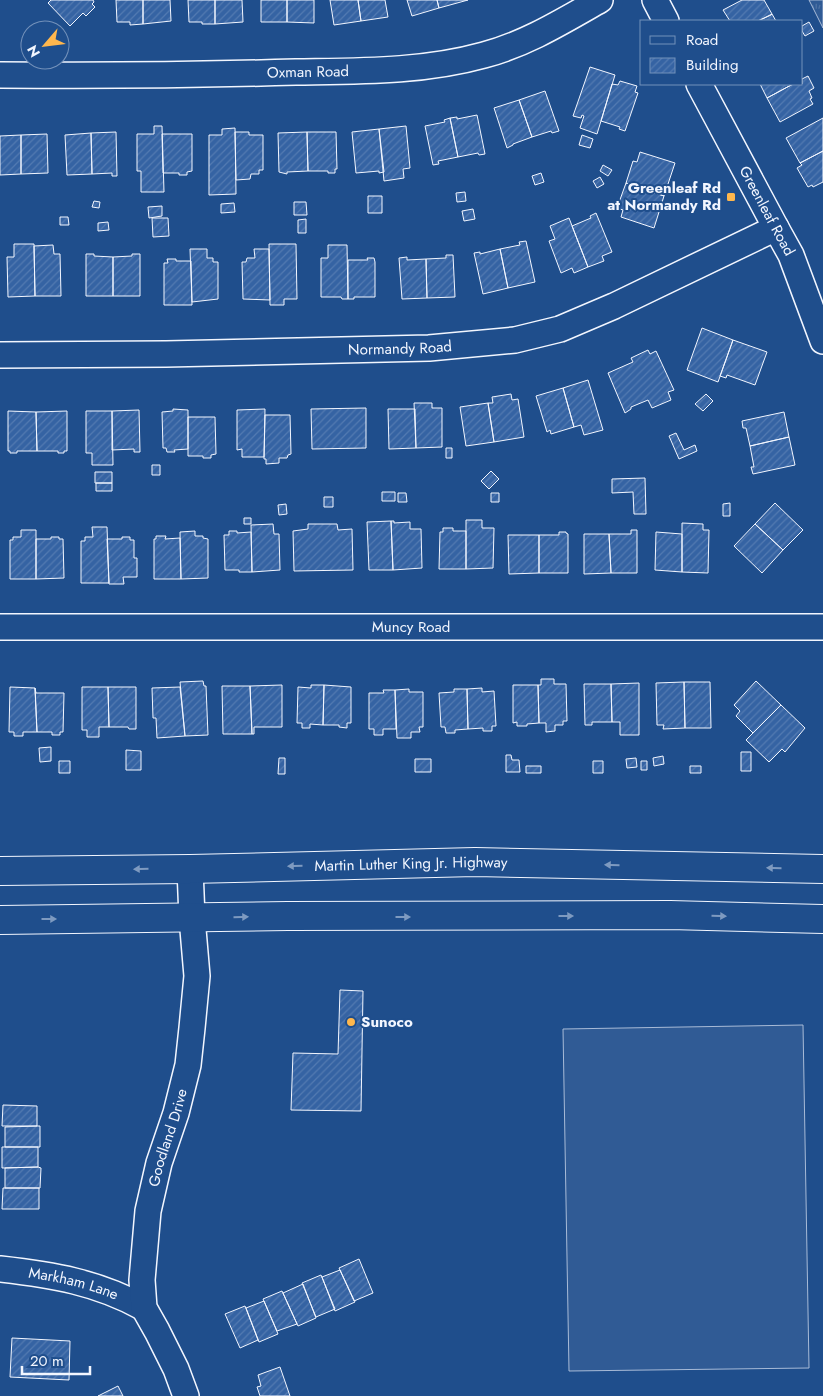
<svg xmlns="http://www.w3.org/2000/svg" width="823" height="1396" viewBox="0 0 823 1396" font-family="Jost,sans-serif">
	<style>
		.grass { fill: url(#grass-tufts); stroke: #a8bbd7 }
		.built { fill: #305b95; stroke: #a8bbd7 }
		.building { fill: url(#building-hatch); stroke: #f2f6ff }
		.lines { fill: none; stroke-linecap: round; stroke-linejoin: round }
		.minor-casing { stroke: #f2f6ff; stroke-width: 28 }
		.major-casing { stroke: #f2f6ff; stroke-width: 30 }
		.minor { stroke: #1f4e8c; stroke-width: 25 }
		.major { stroke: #1f4e8c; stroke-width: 28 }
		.oneway { fill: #7e9ac0 }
		.poi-dot { fill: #ffb74d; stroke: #1f4e8c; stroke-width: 2 }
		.labels { text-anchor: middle; stroke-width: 4; stroke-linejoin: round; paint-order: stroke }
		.street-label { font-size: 15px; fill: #f2f6ff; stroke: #1f4e8c }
		.poi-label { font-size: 15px; font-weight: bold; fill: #f2f6ff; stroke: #1f4e8c; text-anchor: end }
	</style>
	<defs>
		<pattern id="grass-tufts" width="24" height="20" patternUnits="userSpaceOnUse" patternTransform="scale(1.25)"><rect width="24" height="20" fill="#305b95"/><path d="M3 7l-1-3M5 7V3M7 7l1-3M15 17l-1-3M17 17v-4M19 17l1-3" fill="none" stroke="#4e73a5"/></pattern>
		<pattern id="building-hatch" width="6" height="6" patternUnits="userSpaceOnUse" patternTransform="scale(1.25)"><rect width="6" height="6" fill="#3563a3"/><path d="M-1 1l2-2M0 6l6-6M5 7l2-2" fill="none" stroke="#537ab1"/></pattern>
	</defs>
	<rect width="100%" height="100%" fill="#1f4e8c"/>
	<path class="grass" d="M809,0H823V28Z"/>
	<path class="built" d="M803,1025L809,1368L569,1371L563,1029Z"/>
	<path class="building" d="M51,0H93L94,2L92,4L95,7L86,16L83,13L70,26L48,3Z
		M116,0H143V24L130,25V22H117Z
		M143,0H170L171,21L143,24Z
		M188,0H215V24H202V22H189Z
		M215,0H242L243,22L215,24Z
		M261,0H287V22H261Z
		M287,0H314V23L287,22Z
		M330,0H358L361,21L334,25Z
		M358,0H385L388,17L361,21Z
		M407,0H437L439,8L412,16Z
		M437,0H468L439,8Z
		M742,0H764L772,14L758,21H730L723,10Z
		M772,14L776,21H758L771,15Z
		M809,22L814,31L805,36L802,31V26Z
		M590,67L615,75L597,134L580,128L584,116L582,115L581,118L573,116Z
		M808,76L814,88L809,91L812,98L810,99L813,104L780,122L767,98L793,84H802V79Z
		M620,81L637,86L635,92L638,93L625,131L619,129L620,127L601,121L612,84L618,85Z
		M760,84H793L767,98Z
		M545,91L559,131L552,133L551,131L532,137L519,100Z
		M519,100L532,137L513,144V145L507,148L494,108Z
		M477,115L485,154L479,155L478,153L458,157L450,118L457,117V119Z
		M450,118L458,157L438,161L439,164L433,165L425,126L445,122L444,120Z
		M823,118V151L800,163L786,138Z
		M154,126H162L164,192H141V171H137V134H154Z
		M406,126L410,168L403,169L404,178L384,181L379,129Z
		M235,128L236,194L209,195V135H222V129Z
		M379,129L384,172L379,173V171L356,173L352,132Z
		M116,132L117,176H112V173L92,174L91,133Z
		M235,132H249V135H263V170H259V174H251L250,179L236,180Z
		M307,132H336L337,169H335V173H328V171H308Z
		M307,132L308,171L287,172V174L279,172L278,133Z
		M91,133L92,174L67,175L65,135Z
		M47,134L48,173L21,174V135Z
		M162,134H192V171L187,172V175H179V173H163Z
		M21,135V174L0,175V136Z
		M582,135L593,139L590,148L579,145Z
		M823,151V182L813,187L812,185L808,187L797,168L802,165L800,163Z
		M640,152L675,163L664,196L626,183L633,161L637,162Z
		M603,165L612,170L608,176L600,171Z
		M541,173L544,182L535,185L532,176Z
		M600,177L604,184L597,188L593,181Z
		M626,183L664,196L654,228L621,217L623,210L617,208Z
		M465,192L466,201L457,202L456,193Z
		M368,196H382V213H368Z
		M94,201L100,202L99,208L92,207Z
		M294,202H306L307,215H294Z
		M234,203L235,212L221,213V204Z
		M162,206V216L149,218L148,207Z
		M473,209L475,219L464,221L462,211Z
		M596,213L612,252L602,256L604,261L588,267L572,226L591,218L590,216Z
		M60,217H68L69,225H60Z
		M152,218H168L169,236L153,237Z
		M569,218L588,267L574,273L572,268L561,273L549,241L555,239L550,226Z
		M306,219V233H298V220Z
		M108,222L109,230L98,231V223Z
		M526,241L535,282L508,288L500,249L520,245L519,242Z
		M14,244H34L35,296L8,297L7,257H14Z
		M269,244H296L297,299H284V305H270Z
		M53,245L54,254H60L61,296H35L34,246Z
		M328,245H347L348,299H342L341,297H321V258H328Z
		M190,249H207V258H213V262H218V299L192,302Z
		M254,249H269L270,300L243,299L242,262H246L247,258H255Z
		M500,249L508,288L483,294L474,253L480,252V254Z
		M86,254H94V256L113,257V296H86Z
		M132,254H140V296H113V257L132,256Z
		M446,255H453L455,297L427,298L426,259L446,258Z
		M407,257V260L426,259L427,298L402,299L399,258Z
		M367,258H374L375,262V297H354V299H348V260H368Z
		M167,259H176V261H191L192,305H164V263H168Z
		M702,328L733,340L718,382L687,370Z
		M733,340L767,352L755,385L727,375L726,378L720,376Z
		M648,350L650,354L656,351L674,390L668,392L671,400L652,408L648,400L631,407V409L625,413L608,373L633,362L631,358Z
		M588,380L603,430L584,435L581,425L574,427L563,388Z
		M563,388L574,427L551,434L550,430L547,432L536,396Z
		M511,394L512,400L518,399L524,437L494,442L488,403H493L492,397Z
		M706,394L713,401L703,411L695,404Z
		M414,403H432V408H442V447L416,448Z
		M488,403L494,442L466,446L460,407Z
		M366,408V448L312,449L311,409Z
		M173,409L188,410V449L174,450L175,452H167L166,448H163L162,412L173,411Z
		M265,409L264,457H242V449L237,450V410Z
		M388,409H415L416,448L389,449Z
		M139,410L140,452H134V449L112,450V411Z
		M8,411L36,412L37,451H17V453H10V451H8Z
		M67,411V451H64V453H58V451H37L36,412Z
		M86,411H112L113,465H92V453H86Z
		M784,412L789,437L750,446L746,428H743L742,421Z
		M265,415H290L291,454L288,455L287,458H279V463L266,464V459H264Z
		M188,417H215L216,454L211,455V458H203V456H188Z
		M676,433L684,450L695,445L697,451L679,459L669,436Z
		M789,437L795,465L753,474L751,467H754L750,446Z
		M446,448H452V458H446Z
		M152,465H160V475H152Z
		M491,471L499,479L489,489L481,481Z
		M95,472H112V483H95Z
		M645,478L646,514H634L633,492L612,493V479Z
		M96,483H112V491H96Z
		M382,492H395V501H382Z
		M398,493H406L407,502H398Z
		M491,493H499V502H491Z
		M324,497H333V507H324Z
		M730,503V516H723V504Z
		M775,503L803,530L783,550L755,524Z
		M286,504L287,514L279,515L278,505Z
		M244,518H251V524H244Z
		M466,520H482V528H494L493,568L466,569Z
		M391,521H394V523L410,522V529H421L422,568L393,570Z
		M391,521L393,570H369L367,522Z
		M682,523L703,524V530H709L708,573L682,572Z
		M273,524L274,534H279L280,570L252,572L251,525Z
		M308,524H337L338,530L352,529L353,570L294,571L293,531L308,529Z
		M755,524L783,550L762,573L734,546Z
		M92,527H107L109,583H81V541H85V537H93Z
		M443,528H453V531H466V569H439L440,532H443Z
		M21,530H36V579H10V540H13V537H21Z
		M631,530H637V573H611L609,534H631Z
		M195,531V536H203V538L208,539V578L181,579L180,532Z
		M229,531H237V533L251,532L252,572H239V570H225L224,535H229Z
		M559,532H566V533L568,534V573H539V535H559Z
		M656,532L682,534V572L655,570Z
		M584,534H609L611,573L584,574Z
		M508,535H539V573L509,574Z
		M156,536H166L165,539L180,538L181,579H154V539H156Z
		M51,537H59V539H63L64,578L36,579V539H51Z
		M122,537H130V540H134V558H137V577H123L124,584H109L107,539H122Z
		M541,679H554V684H566L567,721H563V725H555V731L546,732V723H539L538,685H541Z
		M203,681L204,686H206L208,735L185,736L180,682Z
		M756,681L781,705L753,733L736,716L740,711L734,705Z
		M684,682L685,728L663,729L664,725H657L656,683Z
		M684,682H710L711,728H685Z
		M639,683V735H620V722H612L611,684Z
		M584,684H611L612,722H592V725H585Z
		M282,685V727H254V734H252L250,686Z
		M311,685H324L323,725L310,724V728H302V723H297L298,687L311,688Z
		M324,685L351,687V723H347V728L339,727V725H323Z
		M513,685H538L539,723L527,724V726H517V722L513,723Z
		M222,686H250L252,734H223Z
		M10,687L35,688L37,732H23V736H14V732H9Z
		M82,687H108L109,727H99V737H87V730H82Z
		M108,687H136V729H129L128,727H109Z
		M180,687L185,736L157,738L156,718H153L152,688Z
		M35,688L36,693H64L63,732H60V735H52V732H37Z
		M482,688V692L494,691L496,726H492V731H483V728L468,729L467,689Z
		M409,689V692H423V727H419L420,732H411V738H397L395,690Z
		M454,689H467L468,729L455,730V733H446L445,727H441L439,693L454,692Z
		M383,690H395L396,729H383V735H374V729H369V693H384Z
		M781,705L805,728L785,752L782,749L769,762L746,740Z
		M51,747V761L40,762L39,748Z
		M126,750L141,751V770H126Z
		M741,752H751V771H741Z
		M506,755H511L512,760H519L520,772H506Z
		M663,756L664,764L654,766L653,758Z
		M279,758H285V774H278Z
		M636,758L637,767L627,768L626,759Z
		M415,759H431V772H415Z
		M59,761H70V773H59Z
		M593,761H603V773H593Z
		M641,761H647V770H641Z
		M526,766H541V773H526Z
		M690,766H701V773H690Z
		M340,990L363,991L361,1111L291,1110L293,1053L338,1054Z
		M3,1105L37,1106V1126H2Z
		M37,1126H40V1147H5V1127Z
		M2,1147H38V1167L2,1168Z
		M38,1167L41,1168L40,1188H5V1168Z
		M3,1188H39V1209H2Z
		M359,1259L373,1293L354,1301L339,1268Z
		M340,1270L355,1302L335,1311L322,1277Z
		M321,1275L335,1309L316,1317L302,1283Z
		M303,1284L316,1318L298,1326L283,1293Z
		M282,1291L297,1324L277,1331L263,1299Z
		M264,1301L278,1334L259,1342L246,1308Z
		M245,1306L258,1340L240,1348L225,1314Z
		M12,1338L70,1341L69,1380L10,1377Z
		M280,1367L290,1396H260L257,1387L261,1386L258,1375Z
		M118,1386L123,1396H98Z"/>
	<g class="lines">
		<defs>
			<g id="minor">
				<path d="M655,0L666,21"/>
				<path id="s1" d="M0,75C99,76 197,75 296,72C359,71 423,72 484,55C526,44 563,21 600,0"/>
				<path id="s2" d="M699,84L776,228L791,255L823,341"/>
				<path id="s3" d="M0,355L166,354L429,348L515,340L560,329L614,306L776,228"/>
				<path id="s4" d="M0,627H823"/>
				<path id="s5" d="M0,1269C53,1275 97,1282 144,1308"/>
				<path id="s6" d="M186,1396L176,1369L157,1331L144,1308L142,1280L148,1211L159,1163L176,1113L188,1065L192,1028L197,976L192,918L190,869"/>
			</g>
			<g id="major">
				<path id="s7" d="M0,871L190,869L475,862L823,869"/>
				<path d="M0,920L288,916L670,915L823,919"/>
			</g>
		</defs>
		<use href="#minor" class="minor-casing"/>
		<use href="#major" class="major-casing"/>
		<use href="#minor" class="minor"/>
		<use href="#major" class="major"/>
	</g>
	<defs><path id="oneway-solid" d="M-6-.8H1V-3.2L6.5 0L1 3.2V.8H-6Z" transform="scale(1.25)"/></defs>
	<g class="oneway">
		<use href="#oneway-solid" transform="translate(612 865) rotate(-179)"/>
		<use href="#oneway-solid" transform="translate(295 866) rotate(179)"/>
		<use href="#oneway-solid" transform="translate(774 868) rotate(-179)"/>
		<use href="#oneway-solid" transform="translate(141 869) rotate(179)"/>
		<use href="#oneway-solid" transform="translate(566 916)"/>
		<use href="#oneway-solid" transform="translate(719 916) rotate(2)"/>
		<use href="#oneway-solid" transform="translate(241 917) rotate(-1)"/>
		<use href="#oneway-solid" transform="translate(403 917)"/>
		<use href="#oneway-solid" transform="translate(49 919)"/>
	</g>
	<g class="poi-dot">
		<rect x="726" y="192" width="10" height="10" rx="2.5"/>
		<circle cx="351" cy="1022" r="5"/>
	</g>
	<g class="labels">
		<g class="street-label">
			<text dy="5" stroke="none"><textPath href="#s1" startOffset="308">Oxman Road</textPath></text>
			<text dy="5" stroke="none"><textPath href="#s2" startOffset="144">Greenleaf Road</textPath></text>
			<text dy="5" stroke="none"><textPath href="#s3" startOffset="400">Normandy Road</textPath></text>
			<text dy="5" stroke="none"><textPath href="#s4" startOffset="411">Muncy Road</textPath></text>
			<text dy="5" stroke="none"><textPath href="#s7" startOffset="411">Martin Luther King Jr. Highway</textPath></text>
			<text dy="5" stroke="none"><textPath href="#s6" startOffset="271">Goodland Drive</textPath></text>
			<text dy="5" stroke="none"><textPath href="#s5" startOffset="75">Markham Lane</textPath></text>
		</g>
		<g class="poi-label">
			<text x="721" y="193">Greenleaf Rd<tspan x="721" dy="17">at Normandy Rd</tspan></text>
			<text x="361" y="1027" text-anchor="start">Sunoco</text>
		</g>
	</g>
	<rect x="640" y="20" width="162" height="65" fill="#1f4e8c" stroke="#7391ba"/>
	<rect x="650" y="36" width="25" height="8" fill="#1f4e8c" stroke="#7391ba"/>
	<text x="686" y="45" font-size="15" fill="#f2f6ff">Road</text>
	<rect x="650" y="58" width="25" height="15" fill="url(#building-hatch)" stroke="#7391ba"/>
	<text x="686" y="70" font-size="15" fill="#f2f6ff">Building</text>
	<g transform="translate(45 45) rotate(242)"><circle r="24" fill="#1f4e8c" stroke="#7391ba"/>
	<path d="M0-4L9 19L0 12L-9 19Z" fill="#ffb74d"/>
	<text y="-8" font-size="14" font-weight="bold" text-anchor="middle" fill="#f2f6ff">N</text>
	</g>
	<path d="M22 1366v8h68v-8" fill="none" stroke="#f2f6ff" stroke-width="2.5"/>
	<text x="30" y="1366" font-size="15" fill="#f2f6ff" stroke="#1f4e8c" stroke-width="4" paint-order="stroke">20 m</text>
</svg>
